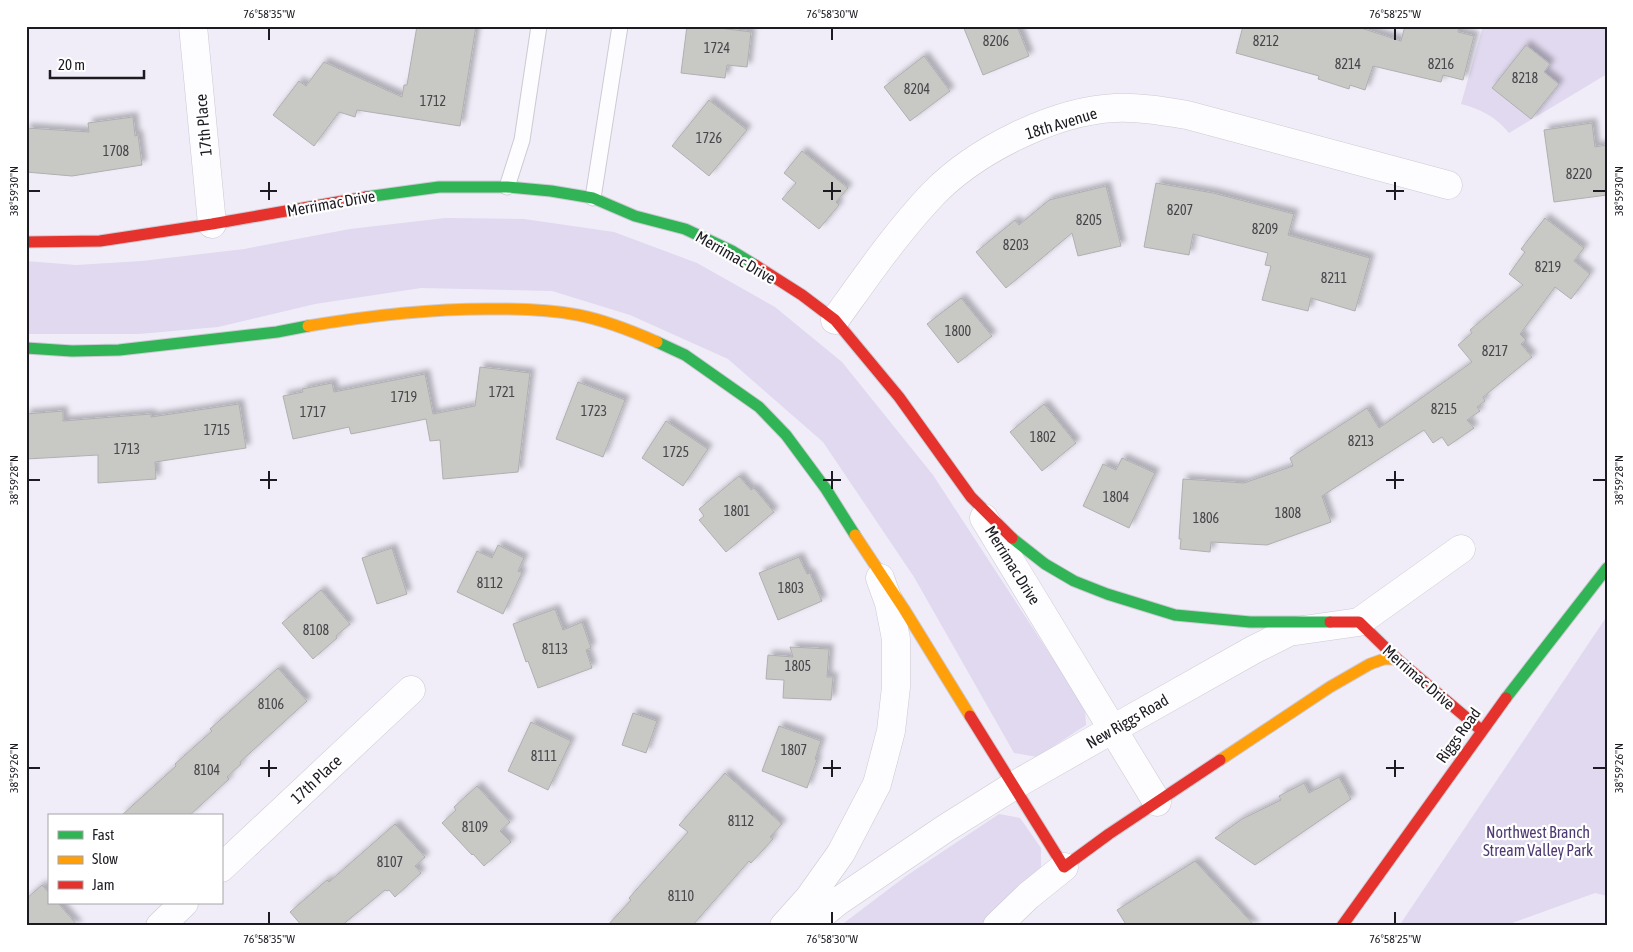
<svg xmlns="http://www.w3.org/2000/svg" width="1633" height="952" viewBox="0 0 1633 952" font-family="'Asap Condensed',sans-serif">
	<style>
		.green { fill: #e0d9ef }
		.building { fill: #c8c9c5; stroke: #b0afb0; filter: url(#shadow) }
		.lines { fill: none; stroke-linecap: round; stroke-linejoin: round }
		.lane-casing { stroke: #cccad2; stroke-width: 17 }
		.street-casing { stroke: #cccad2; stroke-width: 29 }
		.fast-casing { stroke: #cccad2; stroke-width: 13 }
		.slow-casing { stroke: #cccad2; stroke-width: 13 }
		.jam-casing { stroke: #cccad2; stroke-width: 13 }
		.lane { stroke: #fdfcfe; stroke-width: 15 }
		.street { stroke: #fdfcfe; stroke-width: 28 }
		.fast { stroke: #30b455; stroke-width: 11 }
		.slow { stroke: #ff9f0a; stroke-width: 11 }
		.jam { stroke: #e5322d; stroke-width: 11 }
		.ticks { fill: none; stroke: #1d1b22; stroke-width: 2 }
		.labels { text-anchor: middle; stroke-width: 4.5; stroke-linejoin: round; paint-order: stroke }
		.number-label { font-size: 14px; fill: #48464b }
		.street-label { font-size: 16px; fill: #1d1b22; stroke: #fff }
		.park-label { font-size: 16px; fill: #4e3a73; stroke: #fff }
		.neatline { fill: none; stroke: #1d1b22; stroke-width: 2 }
		.ticks-label { font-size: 12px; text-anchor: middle; fill: #1d1b22 }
	</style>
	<defs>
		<filter id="shadow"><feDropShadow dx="4.5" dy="-4.5" stdDeviation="2.5" flood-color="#0004"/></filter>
	</defs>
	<rect width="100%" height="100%" fill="#f0edf8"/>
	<path class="green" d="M1483,26H1607V74L1509,133C1496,117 1481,109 1461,104Z
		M445,218L524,219L614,232L697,263L775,307L842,362L933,475L1085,708L1086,725L1037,757L1014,753L914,577L823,442L728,359L630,315L552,291L421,288L315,304L218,327L139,334H26V261L76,265L142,261L244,249L350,229Z
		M1607,616V896L1595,893L1504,926H1399Z
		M999,814L1020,818L1041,848V871L981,926H840L906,876Z"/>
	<path class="building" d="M417,26H476L460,126L357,110L355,117L339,112L314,146L273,115L299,81L306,86L324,62L402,97L404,85H407Z
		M687,26H703L751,32L747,67L727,65L725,78L681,73Z
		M963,26H1017L1029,56L983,75Z
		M1243,26H1355L1401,41L1405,26H1459L1458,32L1474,36L1463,80L1443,75L1441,82L1373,66L1365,90L1350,85L1349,89L1318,79L1319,76L1236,53Z
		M1526,45L1550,64L1544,72L1559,84L1531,119L1492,88Z
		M924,56L950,91L910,121L884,87Z
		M709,100L747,130L709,176L672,146Z
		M133,117L135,136L138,135L142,165L72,176L26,172V128L89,132L88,123Z
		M1592,123L1595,147L1607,145V195L1554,202L1544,130Z
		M802,151L848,188L836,202L839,205L819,229L782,199L796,183L784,173Z
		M1156,183L1213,193L1294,214L1288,235L1370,258L1355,311L1311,298L1308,311L1262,300L1271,266L1265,265L1268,253L1193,234L1189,255L1144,247Z
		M1106,186L1121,246L1078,256L1072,233L1006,288L976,252L1015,220L1019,225L1049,200Z
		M1545,218L1584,248L1574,261L1590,274L1571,299L1555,287L1520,334L1526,340L1521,344L1532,357L1483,397L1485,401L1477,407L1480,411L1467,420L1474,428L1448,446L1442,437L1433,443L1424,430L1322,496L1331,522L1267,545L1211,542L1210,552L1180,549L1181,539H1179L1183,479L1244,483L1293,466L1290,458L1367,408L1379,428L1472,362L1458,345L1472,333L1470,330L1523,285L1509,274L1525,252L1521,249Z
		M961,298L992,336L958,363L927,324Z
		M480,367L530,373L518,472L443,479L440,440L430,441L426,419L351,434L349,427L293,439L283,396L303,392L302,389L332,383L334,392L425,374L433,414L475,406Z
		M578,382L625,400L603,457L556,439Z
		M239,404L246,448L155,462L156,479L98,483V455L26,459V414L63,411V421L151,414V417Z
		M1044,404L1076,443L1042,471L1010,432Z
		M666,421L708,449L683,486L642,458Z
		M1122,458L1155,473L1129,528L1083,506L1103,464L1116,470Z
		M739,476L751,490L754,488L774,512L726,552L699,520L704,516L699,509Z
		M498,545L524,558L518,571L522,573L503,614L457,592L477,551L492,558Z
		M392,548L407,594L377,604L362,558Z
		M799,557L807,574L810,573L822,601L778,620L759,573Z
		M321,590L350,624L336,636L337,638L313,659L282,623Z
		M555,609L563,630L582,622L591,648L586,650L592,668L538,688L528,661L526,662L513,624Z
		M790,647L829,649L827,677H833L831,700L783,698L784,680L766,679L768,655L793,657Z
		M278,668L307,701L240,762L241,764L227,777L229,779L189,816H121L176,766L175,764L212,731L210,729Z
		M633,713L657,721L646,753L622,745Z
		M531,722L571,741L548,790L508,771Z
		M779,726L821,741L815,759L817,760L807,788L762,771Z
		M725,773L782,824L770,837L773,839L751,863L749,861L692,926H607L631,900L629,898L688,832L679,825Z
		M1339,777L1351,799L1255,865L1215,838L1242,819L1281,800L1279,796L1304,783L1309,793Z
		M477,786L510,822L500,831L511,842L484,866L473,854L472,855L442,823L456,810L454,807Z
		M395,824L425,857L415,866L421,873L395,897L389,890L387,891L385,890L341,926H302L290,912L327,880L329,882Z
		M1195,861L1255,926H1127L1117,910Z
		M42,885L49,893V903H58L78,926H26V899Z"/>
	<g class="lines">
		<defs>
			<path id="lane" d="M507,187L522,140L539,26
				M593,198L620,26"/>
			<path id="street" d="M193,26L212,224
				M835,320C866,277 896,233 933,194C976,150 1054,111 1115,108C1140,107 1163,111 1187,115L1448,185
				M984,518L1157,802
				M221,868L411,690
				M160,926L184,903
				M784,926L809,898L841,853L877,784L891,731L896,687V639L889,603L880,578
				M808,926L837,902L946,828L1013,786L1113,729L1253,650L1289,632L1359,622L1461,549
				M997,926L1028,896L1064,867"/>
			<path id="fast" d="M366,197L439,187H507L551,191L593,198L635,216L685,229L732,251L755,265
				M657,342L685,355L759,407L786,435L826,489L855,535
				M26,348L72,351L119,350L277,332L308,326
				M1012,538L1045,564L1074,581L1107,594L1175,615L1250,622H1330
				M1506,698L1607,568"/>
			<path id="slow" d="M308,326C372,315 432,308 498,309C524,309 551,310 578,315C604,320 632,331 657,342
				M855,535L904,609L970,716
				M1220,760L1330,687L1370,664L1384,659H1397"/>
			<path id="jam" d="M26,242L100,241L212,224L366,197
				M755,265L802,295L835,320L899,397L971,497L1012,538
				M1330,622H1359L1397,659L1481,730
				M970,716L1064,867L1109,834L1220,760
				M1342,926L1506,698"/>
		</defs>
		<use href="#lane" class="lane-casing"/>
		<use href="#street" class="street-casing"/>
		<use href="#fast" class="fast-casing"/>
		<use href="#slow" class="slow-casing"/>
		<use href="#jam" class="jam-casing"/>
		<use href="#lane" class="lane"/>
		<use href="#street" class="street"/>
		<use href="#fast" class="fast"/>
		<use href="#slow" class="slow"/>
		<use href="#jam" class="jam"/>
	</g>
	<path class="ticks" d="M269,28V40M832,28V40M1395,28V40M269,182V200M832,182V200M1395,182V200M28,191H40M260,191H277M823,191H841M1386,191H1404M1593,191H1606M269,471V489M832,471V489M1395,471V489M28,480H40M260,480H277M823,480H841M1386,480H1404M1593,480H1606M269,760V777M832,760V777M1395,760V777M28,768H40M260,768H277M823,768H841M1386,768H1404M1593,768H1606M269,912V924M832,912V924M1395,912V924"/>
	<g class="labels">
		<g class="number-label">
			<text x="996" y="46">8206</text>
			<text x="1266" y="46">8212</text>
			<text x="717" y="53">1724</text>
			<text x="1348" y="69">8214</text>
			<text x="1441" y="69">8216</text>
			<text x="1525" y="83">8218</text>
			<text x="917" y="94">8204</text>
			<text x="433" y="106">1712</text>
			<text x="709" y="143">1726</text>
			<text x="116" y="156">1708</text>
			<text x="1579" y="179">8220</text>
			<text x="1180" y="215">8207</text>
			<text x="1089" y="225">8205</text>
			<text x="1265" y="234">8209</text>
			<text x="1016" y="250">8203</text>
			<text x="1548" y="272">8219</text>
			<text x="1334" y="283">8211</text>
			<text x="958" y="336">1800</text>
			<text x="1495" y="356">8217</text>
			<text x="502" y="397">1721</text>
			<text x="404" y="402">1719</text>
			<text x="1444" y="414">8215</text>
			<text x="594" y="416">1723</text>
			<text x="313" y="417">1717</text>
			<text x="217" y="435">1715</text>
			<text x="1043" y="442">1802</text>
			<text x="1361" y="446">8213</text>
			<text x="127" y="454">1713</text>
			<text x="676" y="457">1725</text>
			<text x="1116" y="502">1804</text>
			<text x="737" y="516">1801</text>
			<text x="1288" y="518">1808</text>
			<text x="1206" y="523">1806</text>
			<text x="490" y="588">8112</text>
			<text x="791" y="593">1803</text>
			<text x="316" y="635">8108</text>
			<text x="555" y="654">8113</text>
			<text x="798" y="671">1805</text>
			<text x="271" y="709">8106</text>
			<text x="794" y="755">1807</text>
			<text x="544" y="761">8111</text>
			<text x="207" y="775">8104</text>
			<text x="741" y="826">8112</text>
			<text x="475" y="832">8109</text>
			<text x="390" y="867">8107</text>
			<text x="681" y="901">8110</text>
		</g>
		<g class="street-label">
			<text transform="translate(1061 123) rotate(-17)" y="6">18th Avenue</text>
			<text transform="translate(203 125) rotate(-95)" y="6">17th Place</text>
			<text transform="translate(331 203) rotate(-10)" y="6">Merrimac Drive</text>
			<text transform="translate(736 257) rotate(30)" y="6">Merrimac Drive</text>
			<text transform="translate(1013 565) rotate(58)" y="6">Merrimac Drive</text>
			<text transform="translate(1419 677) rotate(41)" y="6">Merrimac Drive</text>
			<text transform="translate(1127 721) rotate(-30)" y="6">New Riggs Road</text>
			<text transform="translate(1458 735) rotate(-54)" y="6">Riggs Road</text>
			<text transform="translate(316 779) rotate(-43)" y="6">17th Place</text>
		</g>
		<g class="park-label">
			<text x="1538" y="838">Northwest Branch<tspan x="1538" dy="18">Stream Valley Park</tspan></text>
		</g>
	</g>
	<rect width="1633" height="952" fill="none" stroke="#ffffff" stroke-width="55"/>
	<rect x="48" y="814" width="175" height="90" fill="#ffffff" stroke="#a5a4a7"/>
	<rect x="58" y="831" width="25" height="8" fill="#30b455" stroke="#a5a4a7"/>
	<text x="92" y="840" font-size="15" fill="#1d1b22">Fast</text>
	<rect x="58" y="856" width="25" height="8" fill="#ff9f0a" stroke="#a5a4a7"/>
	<text x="92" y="864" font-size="15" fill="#1d1b22">Slow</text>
	<rect x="58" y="881" width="25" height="8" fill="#e5322d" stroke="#a5a4a7"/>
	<text x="92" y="890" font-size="15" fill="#1d1b22">Jam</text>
	<path d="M50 70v8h94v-8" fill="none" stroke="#1d1b22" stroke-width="2.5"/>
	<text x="58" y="70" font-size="15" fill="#1d1b22" stroke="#ffffff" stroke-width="4" paint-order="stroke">20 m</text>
	<rect x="28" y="28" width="1578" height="896" class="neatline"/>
	<g class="ticks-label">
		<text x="269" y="18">76°58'35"W</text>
		<text x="832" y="18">76°58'30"W</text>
		<text x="1395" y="18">76°58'25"W</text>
		<text transform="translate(14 191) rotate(-90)" y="4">38°59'30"N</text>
		<text transform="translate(1619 191) rotate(-90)" y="4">38°59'30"N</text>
		<text transform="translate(14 480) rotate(-90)" y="4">38°59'28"N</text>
		<text transform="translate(1619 480) rotate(-90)" y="4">38°59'28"N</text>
		<text transform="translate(14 768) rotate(-90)" y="4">38°59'26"N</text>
		<text transform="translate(1619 768) rotate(-90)" y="4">38°59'26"N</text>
		<text x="269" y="943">76°58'35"W</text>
		<text x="832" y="943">76°58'30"W</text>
		<text x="1395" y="943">76°58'25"W</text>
	</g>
</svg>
